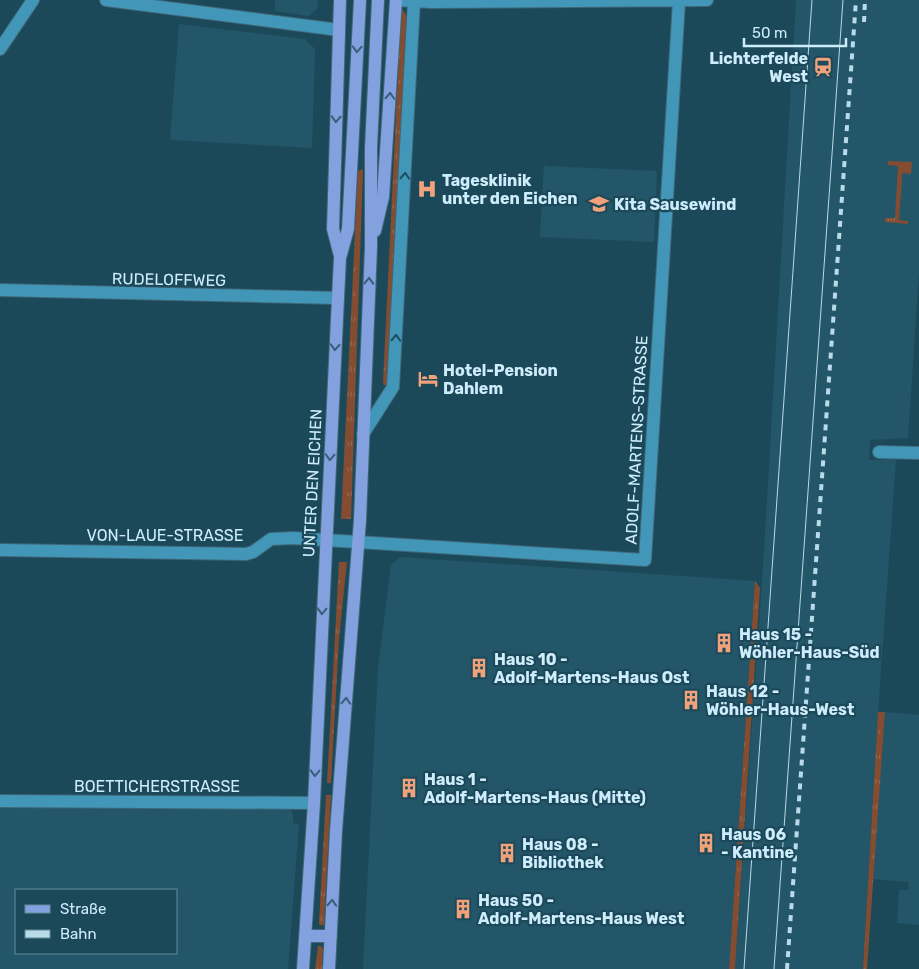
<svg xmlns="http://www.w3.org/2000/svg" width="919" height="969" viewBox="0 0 919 969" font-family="Rubik,sans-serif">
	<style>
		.built { fill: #235669; fill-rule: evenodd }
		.grass { fill: url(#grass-tufts) }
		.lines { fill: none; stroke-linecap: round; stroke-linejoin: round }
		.minor-casing { stroke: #3e6777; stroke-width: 14 }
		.major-casing { stroke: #3e6777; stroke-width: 14 }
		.minor { stroke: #4296b7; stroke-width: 12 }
		.major { stroke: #83a1df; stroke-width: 12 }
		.tram { stroke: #b9dae8; stroke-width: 1 }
		.rail { stroke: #b9dae8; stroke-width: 4; stroke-dasharray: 6 6; stroke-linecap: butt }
		.oneway { stroke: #365f7b }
		.oneway2 { stroke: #1e4d5f }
		.labels { text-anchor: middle; stroke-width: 4.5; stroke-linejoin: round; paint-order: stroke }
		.poi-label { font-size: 16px; font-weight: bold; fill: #ceedfb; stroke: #1c495a; text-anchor: start }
		.street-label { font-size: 16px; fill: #ceedfb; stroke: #1c495a }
	</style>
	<defs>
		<pattern id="grass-tufts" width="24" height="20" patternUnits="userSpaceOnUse" patternTransform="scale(1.25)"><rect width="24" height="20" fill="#844c30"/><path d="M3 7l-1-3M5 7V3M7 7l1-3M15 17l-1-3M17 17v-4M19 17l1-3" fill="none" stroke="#94664f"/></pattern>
	</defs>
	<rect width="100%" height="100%" fill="#1c495a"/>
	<path class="built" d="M275,0H318L317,9L309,16L275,11Z
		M796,0H919V273L908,438L870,440L869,460L896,459L878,712L863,969H735L764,552Z
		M179,24L305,39L315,49L312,148L170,140Z
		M544,164L546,166L657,171L654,242L540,237Z
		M400,557L755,581L729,969H363L378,668L391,565Z
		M885,712L919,715V925L897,923L899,890H908L909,882L873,879Z
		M0,805L286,808L291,810L293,814V823L299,824L288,969H0ZM16,890H176V953H16Z"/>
	<path class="grass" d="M403,10L407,17L388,385H384L383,383L401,11Z
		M888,161L912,162L911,174L902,173V179L899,220L908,221V224L885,222V218H895L898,166L888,165Z
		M363,169L351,519H341L358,171Z
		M339,562H347L339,639L331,783H327Z
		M755,581L760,588L735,969H729Z
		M878,712H885L867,969H863Z
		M326,795H331L324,924L322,926L319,924Z
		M318,946H321L323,949L322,969H315Z"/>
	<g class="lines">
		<defs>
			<path id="minor" d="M106,0L339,30
				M396,0L431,2L707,0
				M0,49L33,0
				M0,290L338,298
				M363,434L393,387L414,1
				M879,452L919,453
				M0,550L246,554L253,552L271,539L293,538L645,560L679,1
				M0,801L314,803"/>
			<path id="major" d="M375,231L383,197L396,0
				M340,256L333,229L340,0
				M305,936H331
				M303,969L314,803L338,298L340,258L348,229L360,0
				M329,969L336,831L360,520L371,247V148L378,0"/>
		</defs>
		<use href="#minor" class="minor-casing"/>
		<use href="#major" class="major-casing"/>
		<use href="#minor" class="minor"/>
		<use href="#major" class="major"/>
		<path class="tram" d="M744,969L812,0
			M774,969L843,0"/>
		<path class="rail" d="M864,22L865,0
			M787,969L856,0"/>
	</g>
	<defs><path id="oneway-chevron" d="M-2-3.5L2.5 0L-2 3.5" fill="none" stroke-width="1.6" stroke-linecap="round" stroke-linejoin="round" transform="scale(1.25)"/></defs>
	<g class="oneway">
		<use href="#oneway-chevron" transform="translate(357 49) rotate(93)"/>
		<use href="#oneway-chevron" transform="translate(390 96) rotate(-87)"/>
		<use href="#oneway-chevron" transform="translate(336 119) rotate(93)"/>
		<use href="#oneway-chevron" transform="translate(369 281) rotate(-88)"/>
		<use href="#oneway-chevron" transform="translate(335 347) rotate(93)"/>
		<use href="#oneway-chevron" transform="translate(330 457) rotate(93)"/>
		<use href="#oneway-chevron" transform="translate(322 611) rotate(92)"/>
		<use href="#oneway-chevron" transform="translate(346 701) rotate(-87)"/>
		<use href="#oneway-chevron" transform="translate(315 773) rotate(92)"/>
		<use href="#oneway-chevron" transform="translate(332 903) rotate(-87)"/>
	</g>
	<g class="oneway2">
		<use href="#oneway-chevron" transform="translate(405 176) rotate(-87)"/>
		<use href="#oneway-chevron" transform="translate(396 338) rotate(-87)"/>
	</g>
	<defs>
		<symbol id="station-bare" viewBox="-9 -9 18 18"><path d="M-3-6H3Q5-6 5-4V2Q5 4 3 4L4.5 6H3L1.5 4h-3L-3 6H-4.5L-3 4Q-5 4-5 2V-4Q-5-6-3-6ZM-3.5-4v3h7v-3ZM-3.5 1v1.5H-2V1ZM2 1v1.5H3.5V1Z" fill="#f1a27b" stroke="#1c495a" stroke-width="2.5" paint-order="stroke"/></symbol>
		<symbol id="hospital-bare" viewBox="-9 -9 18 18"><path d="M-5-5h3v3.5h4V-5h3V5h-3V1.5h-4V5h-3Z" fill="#f1a27b" stroke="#1c495a" stroke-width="2.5" paint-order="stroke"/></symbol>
		<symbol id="school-bare" viewBox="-9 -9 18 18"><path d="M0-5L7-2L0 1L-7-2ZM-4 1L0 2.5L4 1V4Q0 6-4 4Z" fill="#f1a27b" stroke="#1c495a" stroke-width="2.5" paint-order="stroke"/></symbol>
		<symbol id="hotel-bare" viewBox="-9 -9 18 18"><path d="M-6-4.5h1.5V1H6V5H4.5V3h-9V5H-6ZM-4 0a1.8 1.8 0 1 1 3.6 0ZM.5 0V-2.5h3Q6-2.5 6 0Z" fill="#f1a27b" stroke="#1c495a" stroke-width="2.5" paint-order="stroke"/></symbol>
		<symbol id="building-bare" viewBox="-9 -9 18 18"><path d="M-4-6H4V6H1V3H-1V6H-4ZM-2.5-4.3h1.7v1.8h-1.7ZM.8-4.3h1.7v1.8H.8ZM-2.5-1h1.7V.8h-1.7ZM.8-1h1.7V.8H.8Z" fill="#f1a27b" stroke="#1c495a" stroke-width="2.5" paint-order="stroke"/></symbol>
	</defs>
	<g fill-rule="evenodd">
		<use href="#station-bare" x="809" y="53" width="28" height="28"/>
		<use href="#hospital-bare" x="413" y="175" width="28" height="28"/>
		<use href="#school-bare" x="585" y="190" width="28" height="28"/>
		<use href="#hotel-bare" x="414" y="365" width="28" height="28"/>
		<use href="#building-bare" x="710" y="629" width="28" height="28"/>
		<use href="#building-bare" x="465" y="654" width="28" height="28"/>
		<use href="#building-bare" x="677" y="686" width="28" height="28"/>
		<use href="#building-bare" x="395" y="774" width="28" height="28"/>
		<use href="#building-bare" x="692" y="829" width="28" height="28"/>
		<use href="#building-bare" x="493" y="839" width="28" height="28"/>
		<use href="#building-bare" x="449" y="895" width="28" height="28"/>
	</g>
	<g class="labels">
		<g class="poi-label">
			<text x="808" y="64" text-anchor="end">Lichterfelde<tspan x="808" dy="18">West</tspan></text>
			<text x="442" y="186">Tagesklinik<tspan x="442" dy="18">unter den Eichen</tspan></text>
			<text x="614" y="210">Kita Sausewind</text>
			<text x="443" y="376">Hotel-Pension<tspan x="443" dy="18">Dahlem</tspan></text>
			<text x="739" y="640">Haus 15 -<tspan x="739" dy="18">Wöhler-Haus-Süd</tspan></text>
			<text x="494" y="665">Haus 10 -<tspan x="494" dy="18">Adolf-Martens-Haus Ost</tspan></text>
			<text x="706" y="697">Haus 12 -<tspan x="706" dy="18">Wöhler-Haus-West</tspan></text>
			<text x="424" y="785">Haus 1 -<tspan x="424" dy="18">Adolf-Martens-Haus (Mitte)</tspan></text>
			<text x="721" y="840">Haus 06<tspan x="721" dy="18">- Kantine</tspan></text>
			<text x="522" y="850">Haus 08 -<tspan x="522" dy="18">Bibliothek</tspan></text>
			<text x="478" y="906">Haus 50 -<tspan x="478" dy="18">Adolf-Martens-Haus West</tspan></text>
		</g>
		<g class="street-label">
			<text transform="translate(169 279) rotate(1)" y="6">RUDELOFFWEG</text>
			<text transform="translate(636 440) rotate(-87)" y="6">ADOLF-MARTENS-STRASSE</text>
			<text transform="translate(312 483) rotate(-87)" y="6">UNTER DEN EICHEN</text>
			<text x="165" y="541">VON-LAUE-STRASSE</text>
			<text x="157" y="792">BOETTICHERSTRASSE</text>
		</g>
	</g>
	<rect x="15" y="889" width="162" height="65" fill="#1c495a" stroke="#638b9a"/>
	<rect x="25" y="905" width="25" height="8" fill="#83a1df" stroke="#638b9a"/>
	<text x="60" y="914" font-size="15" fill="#ceedfb">Straße</text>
	<rect x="25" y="930" width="25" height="8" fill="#b9dae8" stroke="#638b9a"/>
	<text x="60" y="939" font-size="15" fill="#ceedfb">Bahn</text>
	<path d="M744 38v8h102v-8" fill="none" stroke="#ceedfb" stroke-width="2.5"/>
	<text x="752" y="38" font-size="15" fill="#ceedfb" stroke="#1c495a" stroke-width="4" paint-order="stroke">50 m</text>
</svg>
